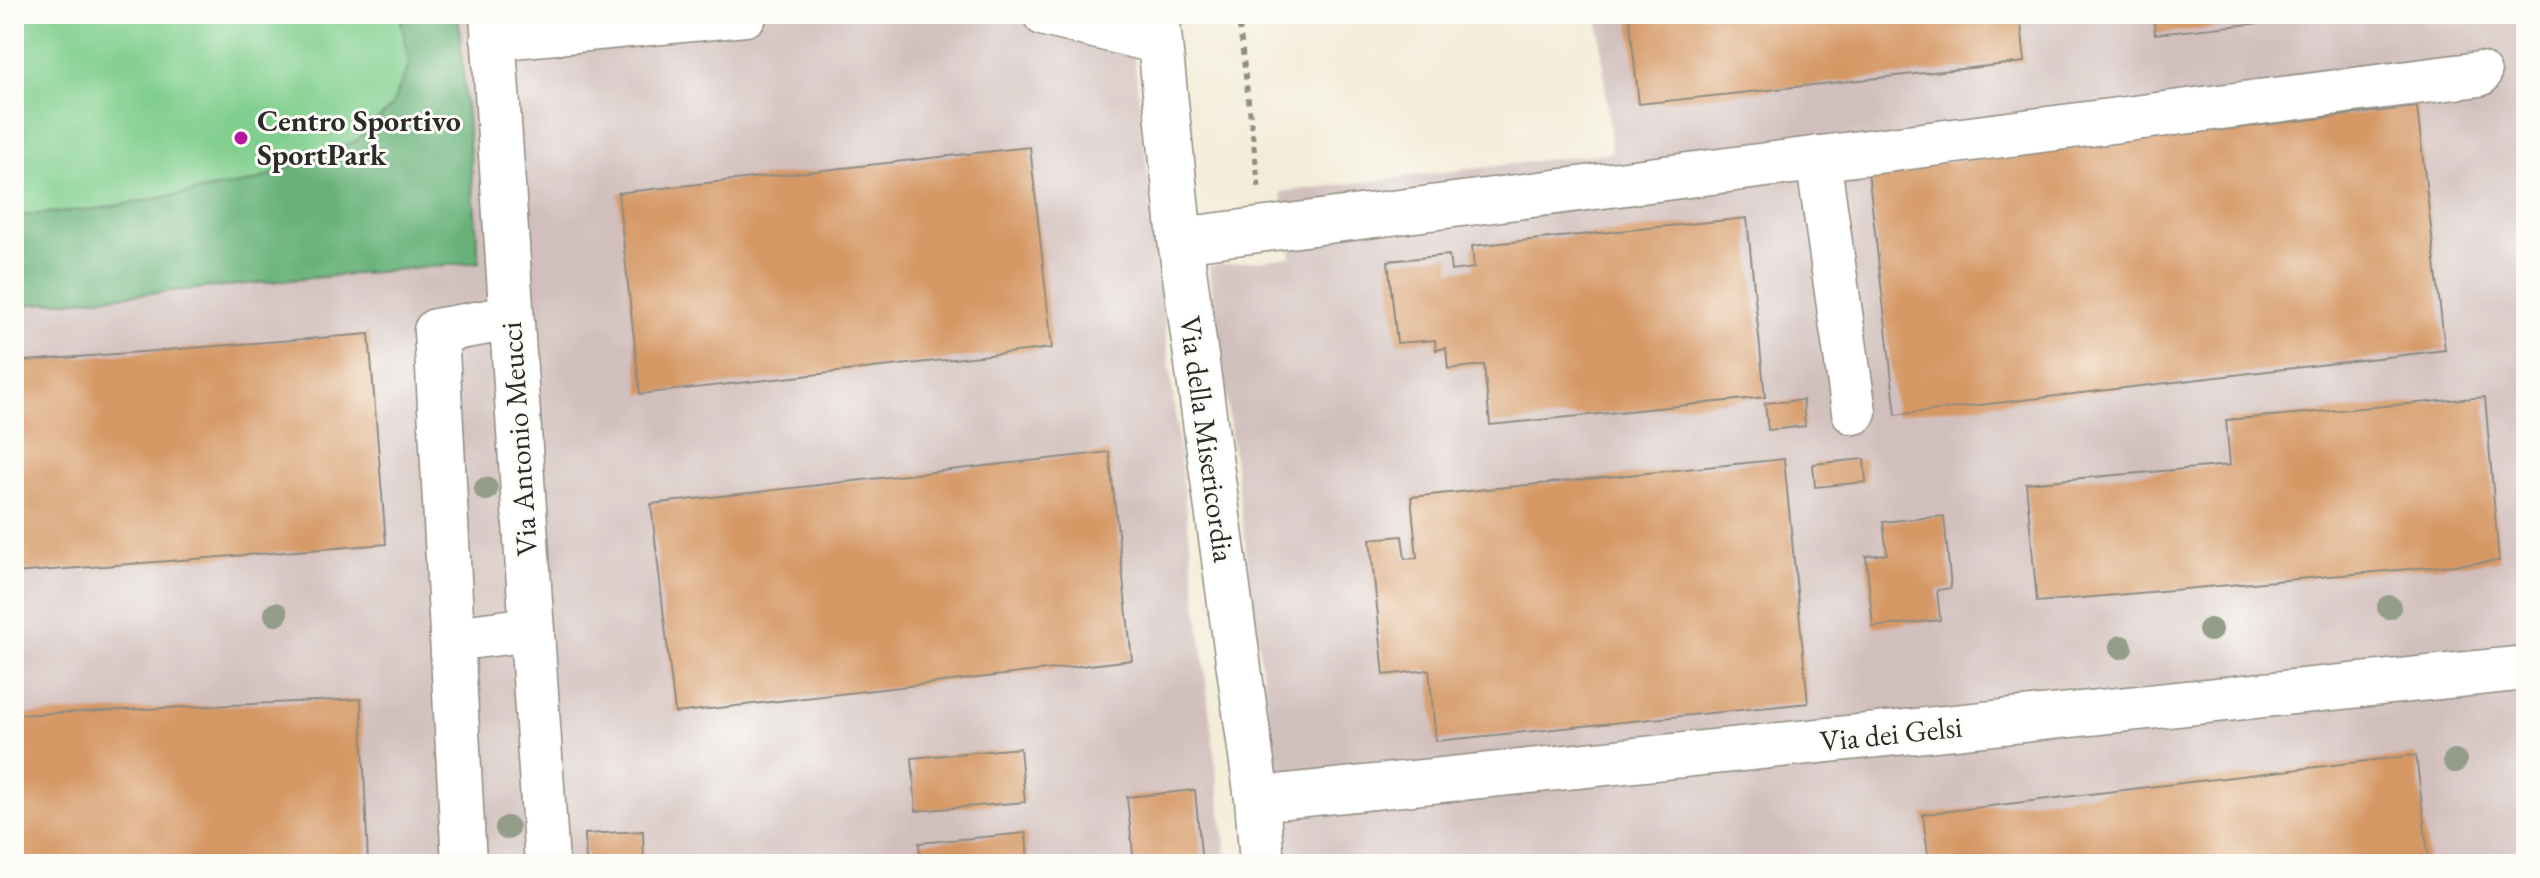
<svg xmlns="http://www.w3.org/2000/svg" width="2540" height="878" viewBox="0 0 2540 878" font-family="'EB Garamond',serif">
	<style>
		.industrial { fill: #d1bfbd }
		.green { fill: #81cf8e; stroke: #567d5c; stroke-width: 2 }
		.forest { fill: #68b279; stroke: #4a6e52; stroke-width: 2 }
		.building { fill: #d59865 }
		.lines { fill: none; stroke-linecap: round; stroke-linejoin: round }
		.minor-casing { stroke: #8f8c82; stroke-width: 47 }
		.path { stroke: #8f8c82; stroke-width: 5; stroke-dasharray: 6 6; stroke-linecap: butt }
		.minor { stroke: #fff; stroke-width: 44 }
		.tree { fill: #939d89 }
		.poi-dot { fill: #b5179e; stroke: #fdfcf7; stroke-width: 3 }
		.labels { text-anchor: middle; stroke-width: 6; stroke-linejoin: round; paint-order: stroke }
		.poi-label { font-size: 30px; font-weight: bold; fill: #2b2b2b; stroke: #fdfcf7; text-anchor: start }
		.street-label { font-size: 30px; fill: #2b2b2b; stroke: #fdfcf7 }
	</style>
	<rect width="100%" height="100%" fill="#fdfcf7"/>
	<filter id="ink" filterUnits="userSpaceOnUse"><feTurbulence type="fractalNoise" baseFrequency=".0125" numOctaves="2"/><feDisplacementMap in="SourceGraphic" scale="16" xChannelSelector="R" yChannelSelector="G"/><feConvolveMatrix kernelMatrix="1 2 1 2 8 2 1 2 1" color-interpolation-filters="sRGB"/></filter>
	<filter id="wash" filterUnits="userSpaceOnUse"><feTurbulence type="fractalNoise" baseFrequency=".006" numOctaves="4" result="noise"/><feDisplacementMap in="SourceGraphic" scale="32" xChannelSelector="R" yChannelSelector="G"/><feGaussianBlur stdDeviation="1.8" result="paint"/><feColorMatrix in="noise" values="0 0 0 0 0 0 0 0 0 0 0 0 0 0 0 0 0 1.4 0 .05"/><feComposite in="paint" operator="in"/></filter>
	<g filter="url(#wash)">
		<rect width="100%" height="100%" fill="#f3ecd8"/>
		<path class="industrial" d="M458,14H1129L1227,864H14V306L479,262Z
			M1598,14H2526V864H1282L1266,702L1209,266L1291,257L1281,192L1612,152Z"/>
		<path class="green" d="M14,14H458L479,262L14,306Z"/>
		<path class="forest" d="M400,14H458L479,262L14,306V216L96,209L252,182L356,141L391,107L409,66Z"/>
		<g id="blocks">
			<path class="building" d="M1629,14H2020L2025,62L1639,104Z
				M2153,14H2328V16L2155,34Z
				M2417,107L2445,350L1896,415L1868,171Z
				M1030,147L1052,348L640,394L618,193Z
				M1747,218L1765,397L1490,425L1484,365L1448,369L1446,348L1436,350L1435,340L1397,343L1388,261L1449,255L1451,271L1474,268L1472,246Z
				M369,334L386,544L14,573V362Z
				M2485,397L2499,561L2037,602L2026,483L2230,465L2226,420Z
				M1803,400L1805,426L1768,430L1765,403Z
				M1109,452L1132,660L675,713L651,504Z
				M1784,459L1808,703L1436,741L1429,670L1384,675L1370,539L1402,536L1405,559L1417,558L1411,497Z
				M1864,459L1866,482L1815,487L1813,464Z
				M1944,516L1951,588L1937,590L1940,620L1873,627L1866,556L1887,554L1883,522Z
				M361,699L368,864H14V715Z
				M1020,748L1025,802L916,811L912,758Z
				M2416,755L2429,864H1929L1923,814Z
				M1195,790L1202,864H1134L1127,797Z
				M643,831L644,864H586L585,834Z
				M1026,833L1028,864H921L919,843Z"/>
		</g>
	</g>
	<g filter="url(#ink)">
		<use href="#blocks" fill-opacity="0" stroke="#8f8c82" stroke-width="2"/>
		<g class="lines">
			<defs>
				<path id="minor" d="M492,14L547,864
					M1045,14L1160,42
					M1157,14L1180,240L1257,799L1262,864
					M493,38L745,14
					M1818,158L1854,412
					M1180,240L2479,74
					M452,639L532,629
					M1257,799L2526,668
					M464,864L436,331L511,318"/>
			</defs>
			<use href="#minor" class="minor-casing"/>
			<path class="path" d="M1238,14L1259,188"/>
			<use href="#minor" class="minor"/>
		</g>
		<g class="tree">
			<circle cx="486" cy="489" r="12"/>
			<circle cx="2389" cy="607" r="12"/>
			<circle cx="276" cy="614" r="12"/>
			<circle cx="2210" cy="630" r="12"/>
			<circle cx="2121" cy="647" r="12"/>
			<circle cx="2455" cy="761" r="12"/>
			<circle cx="507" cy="828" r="12"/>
		</g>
	</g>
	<circle class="poi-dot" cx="241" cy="138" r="8"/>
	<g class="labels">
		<g class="poi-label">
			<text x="257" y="131">Centro Sportivo<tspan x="257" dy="34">SportPark</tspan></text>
		</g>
		<g class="street-label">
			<text transform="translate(519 439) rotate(-94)" y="10">Via Antonio Meucci</text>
			<text transform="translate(1207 439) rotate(82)" y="10">Via della Misericordia</text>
			<text transform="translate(1891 734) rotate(-6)" y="10">Via dei Gelsi</text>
		</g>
	</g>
	<rect width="2540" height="878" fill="none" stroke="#fdfcf7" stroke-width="48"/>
</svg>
